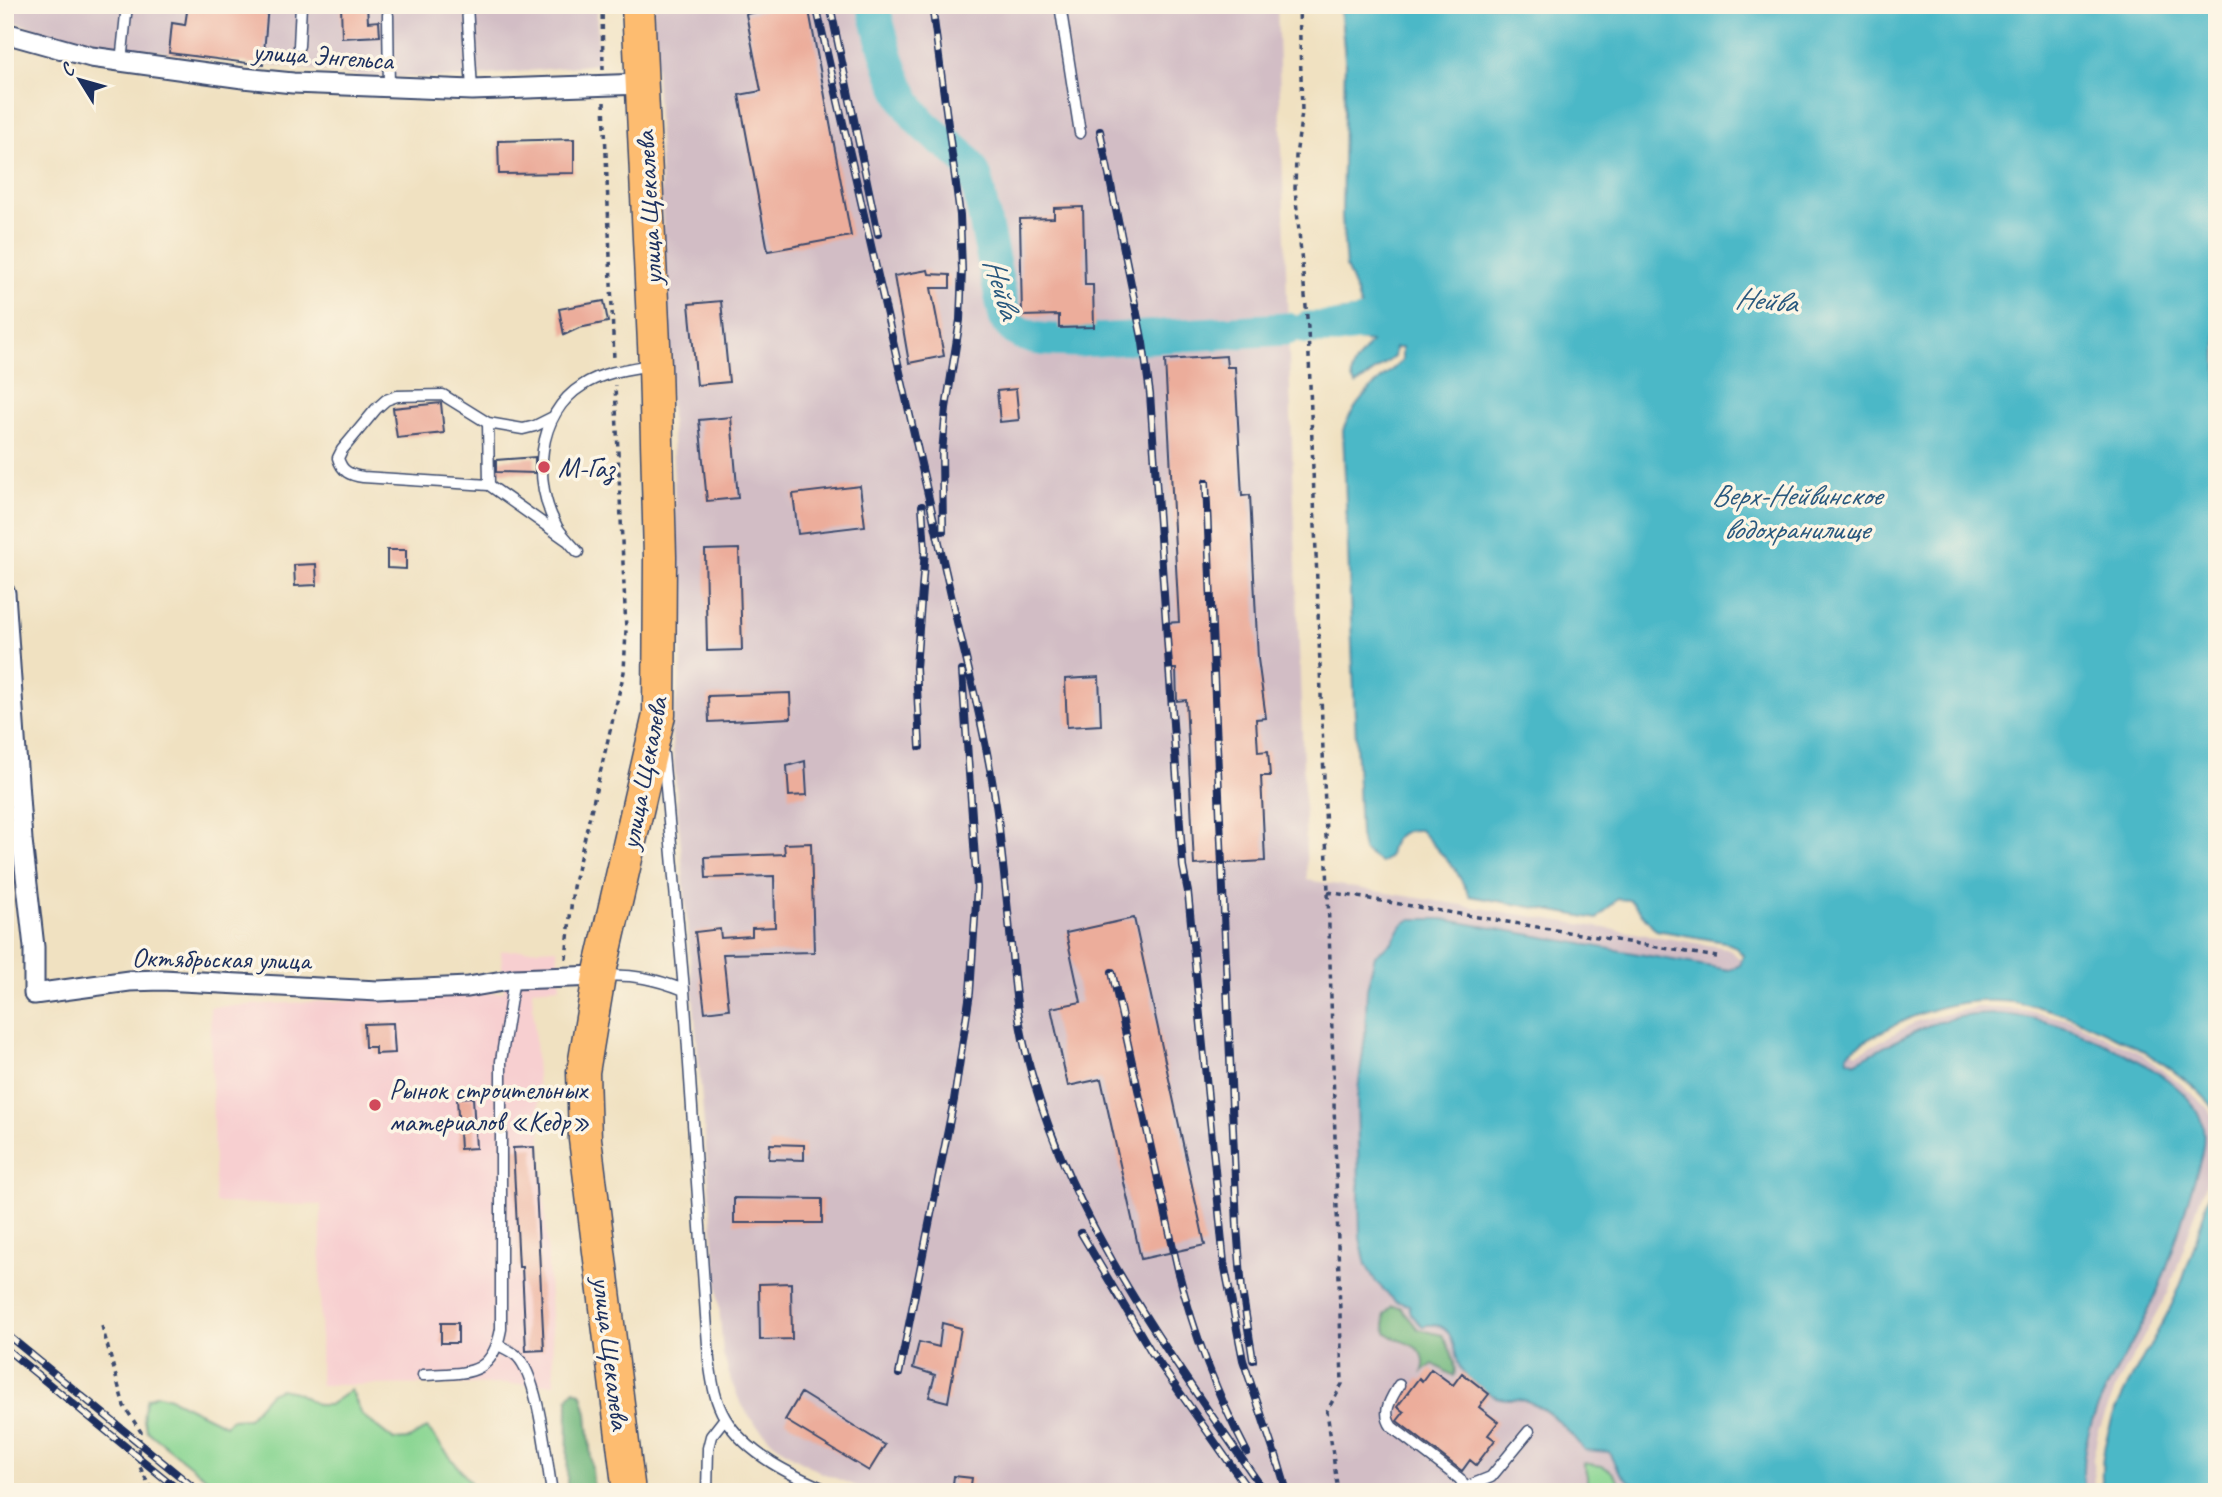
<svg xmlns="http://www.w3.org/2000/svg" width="2222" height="1497" viewBox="0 0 2222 1497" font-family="Caveat,sans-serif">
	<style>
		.built { fill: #f7cfd0 }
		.industrial { fill: #d2bdc5 }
		.green { fill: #8ad693; stroke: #528278; stroke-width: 2 }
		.forest { fill: #6fb77d; stroke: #45736e; stroke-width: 2 }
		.water { fill: #4bb8c7; stroke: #337492; stroke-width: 2 }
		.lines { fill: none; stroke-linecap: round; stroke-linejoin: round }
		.river { stroke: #4bb8c7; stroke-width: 33 }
		.building { fill: #ecad9b }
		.service-casing { stroke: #3b4a6d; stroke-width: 13 }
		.minor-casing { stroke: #3b4a6d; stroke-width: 23 }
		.primary-casing { stroke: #3b4a6d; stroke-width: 35 }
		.path { stroke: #3b4a6d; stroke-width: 3.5; stroke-dasharray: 5 5; stroke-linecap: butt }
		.service { stroke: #fff; stroke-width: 10 }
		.minor { stroke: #fff; stroke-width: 19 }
		.primary { stroke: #fdbc70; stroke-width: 32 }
		.rail-casing { stroke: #1b2f5e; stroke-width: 8 }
		.rail { stroke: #fcf5e5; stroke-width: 5; stroke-dasharray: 16; stroke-linecap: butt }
		.poi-dot { fill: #d1495b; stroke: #fcf5e5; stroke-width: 2.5 }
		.labels { text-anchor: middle; stroke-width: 7; stroke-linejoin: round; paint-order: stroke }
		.street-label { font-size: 28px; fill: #1b2f5e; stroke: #fcf5e5 }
		.poi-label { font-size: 28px; fill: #1b2f5e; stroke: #fcf5e5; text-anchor: start }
		.water-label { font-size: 30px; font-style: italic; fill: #29587e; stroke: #fcf5e5 }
	</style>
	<rect width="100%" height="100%" fill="#fcf5e5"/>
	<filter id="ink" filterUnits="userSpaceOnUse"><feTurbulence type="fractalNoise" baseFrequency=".0143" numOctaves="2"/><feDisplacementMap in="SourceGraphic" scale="14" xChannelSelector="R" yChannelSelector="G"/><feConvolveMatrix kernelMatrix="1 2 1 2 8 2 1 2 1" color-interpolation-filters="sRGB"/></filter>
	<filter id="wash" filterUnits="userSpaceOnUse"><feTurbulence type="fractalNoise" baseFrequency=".00686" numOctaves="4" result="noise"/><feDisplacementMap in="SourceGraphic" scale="28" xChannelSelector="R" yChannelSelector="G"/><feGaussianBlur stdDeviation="1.57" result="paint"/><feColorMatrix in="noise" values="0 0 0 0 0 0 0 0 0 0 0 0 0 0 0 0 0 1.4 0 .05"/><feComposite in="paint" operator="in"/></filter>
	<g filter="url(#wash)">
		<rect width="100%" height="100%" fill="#f0e1c1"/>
		<path class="built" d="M557,948L560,987L532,989L555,1384L320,1385L321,1205L215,1203L210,1007L504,992L501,951Z"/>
		<path class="industrial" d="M5,5H597L598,64L459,78L370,77L96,44L51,35L5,18Z
			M653,5H1277L1307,880L1727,948L1857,1054L1917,1021L1977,1007L2024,1010L2070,1020L2140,1053L2180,1083L2209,1109L2217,1125L2207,1179L2169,1291L2116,1387L2098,1433L2093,1458L2094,1492H872L822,1473L794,1457L773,1442L754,1423L740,1402L731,1381L723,1354L671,728L682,666Z"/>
		<path class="green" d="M280,1389L295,1392L318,1405H329L351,1390L362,1415L394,1440L409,1439L427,1428L478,1492H224L147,1431C142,1419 143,1411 147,1399L157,1394L170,1398L225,1425L232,1419L248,1418L270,1393Z
			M1583,1463L1602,1466L1610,1470L1622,1485L1636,1492H1583C1590,1481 1587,1474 1583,1463Z"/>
		<path class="forest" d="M1392,1306L1400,1307L1418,1329L1442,1335C1449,1346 1457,1363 1454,1376L1433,1364L1423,1372C1430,1341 1401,1346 1386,1332L1384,1315Z
			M574,1390L582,1394L587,1414L594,1492H567L568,1398Z"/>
		<path class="water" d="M1340,5H2217V1112C2193,1080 2156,1057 2120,1039C2038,998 1972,983 1887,1029C1873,1037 1858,1043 1847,1054L1848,1059L1856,1062C1879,1050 1902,1036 1927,1026C1983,1004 2043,1015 2096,1040C2130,1055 2191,1084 2202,1123C2208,1143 2197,1171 2191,1190C2179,1231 2167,1272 2149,1310C2123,1367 2072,1425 2085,1492H1650C1627,1482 1619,1476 1609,1452L1584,1450C1568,1430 1552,1411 1527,1401C1518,1398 1510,1400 1500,1398C1488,1395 1478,1386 1468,1378C1447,1362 1464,1317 1422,1326L1411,1314L1409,1305L1395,1301L1376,1282L1366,1265L1360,1238L1357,1098L1365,1037L1367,989L1375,955L1392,942L1402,925L1411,919H1442L1729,970L1740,965L1743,955L1734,946L1725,942L1656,930L1630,900L1617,899L1597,919L1470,896L1455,869L1420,830C1401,829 1391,837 1389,857L1381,863L1363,850L1360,835L1343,430C1355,399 1378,382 1402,361V348H1395L1394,357L1356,385C1343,372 1363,354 1371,342L1337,337L1338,312L1361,309L1357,294L1346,267L1342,217L1345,59Z
			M2217,1167V1492H2103C2093,1420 2146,1361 2174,1300C2193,1258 2204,1211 2217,1167Z"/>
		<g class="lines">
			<path class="river" d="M873,5C884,45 893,89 920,121C939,143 964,148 976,178L1005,317C1018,343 1052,340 1078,341L1287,329
				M1308,328H1338L1383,321"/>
		</g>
		<g id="blocks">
			<path class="building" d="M188,5H268L263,65L169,53L172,23L185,25Z
				M341,5H367L368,22L379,21L380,36L342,38Z
				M771,5H808L851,236L768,251L739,95L761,91L746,14L771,9Z
				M574,139V173L499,174L498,141Z
				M1083,207L1085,285H1093L1094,327L1059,328V315L1022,316L1020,219L1054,218V208Z
				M928,270L929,274L950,275V288H931L944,356L909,363L894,276Z
				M604,301L608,322L579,328L564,335L559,309Z
				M721,301L729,382L697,385L689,304Z
				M1226,356L1227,367H1235L1242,496L1250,495L1258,659L1266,718L1256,719L1258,752L1268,751L1270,776H1261L1265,861L1194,865L1186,700L1177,701L1176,669H1167L1165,623L1179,622L1165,360Z
				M1016,389L1019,420L1000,422L997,391Z
				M441,403L444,433L397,438L393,408Z
				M731,417L738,498L707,501L699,420Z
				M535,457V473L496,472V460Z
				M860,486L865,526L798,534L793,494Z
				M739,549L742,650L707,651L705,550Z
				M387,550H406V569L387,568Z
				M316,564L317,585L295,586L294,565Z
				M1099,677L1101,725L1067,727L1065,679Z
				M790,693L791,718L709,722L708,696Z
				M805,761L807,795L789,796L787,766Z
				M811,843L814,952L723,954L729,1009L705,1012L695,932L720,929L721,938L752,936V928L775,927L774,876L706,878L705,857L785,854L784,844Z
				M1134,918L1205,1245L1141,1259L1101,1079L1068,1086L1051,1008L1081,1002L1066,933Z
				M393,1023L395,1053L375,1054V1047H365L364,1024Z
				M473,1097L476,1148L460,1149L457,1098Z
				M770,1144L804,1145V1160L769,1159Z
				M534,1147L544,1350L526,1351L522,1267H519L513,1148Z
				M734,1198L822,1199V1223H734Z
				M791,1283L792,1339L760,1340L759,1284Z
				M441,1323H458V1343H441Z
				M942,1323L961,1328L948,1402L929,1397L935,1375L913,1368L919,1342L939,1347Z
				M1431,1369L1453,1385L1462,1373L1489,1394L1479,1407L1498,1422L1488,1435L1495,1440L1476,1465L1470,1460L1462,1471L1397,1421L1404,1412L1397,1407L1419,1378L1422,1381Z
				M801,1393L885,1445L869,1471L785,1420Z
				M954,1476L972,1478L970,1492H952Z"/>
		</g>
	</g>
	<g filter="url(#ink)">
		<use href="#blocks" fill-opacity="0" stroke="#3b4a6d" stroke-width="2"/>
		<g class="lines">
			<defs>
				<path id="service" d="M467,5L472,90
					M1060,5L1080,133
					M388,15L389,88
					M299,46L301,5
					M121,62L127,5
					M553,417L535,426L523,429L488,423L443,395L397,396L386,400L376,409L342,450L338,458C342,472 350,475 363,477L489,485L568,541
					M488,423L489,485
					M578,552C571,544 563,536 557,527C532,482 536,414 583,385C603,372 628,369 651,365
					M663,754L684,990
					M603,976C633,974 656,979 684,990L709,1360C712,1380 714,1400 725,1418C747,1455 793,1476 831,1492
					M498,1345C504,1348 511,1351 517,1356C539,1378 546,1459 552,1492
					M423,1375C465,1372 492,1379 501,1329V1061L514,979
					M1399,1385C1391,1399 1381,1412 1392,1427L1460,1479L1466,1490
					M707,1492L708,1448L711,1436L725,1418
					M1465,1492L1471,1485L1491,1477L1529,1431"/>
				<path id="minor" d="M5,33L91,57L243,78L293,83L472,90L642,84
					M5,593L22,840L34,947V994L129,981L162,980L378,991L468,987L514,979L599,976"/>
				<path id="primary" d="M629,1492L585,1139L583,1072L599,976L659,715L660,557L655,365L638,5"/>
			</defs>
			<use href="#service" class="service-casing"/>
			<use href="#minor" class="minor-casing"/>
			<use href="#primary" class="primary-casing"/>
			<path class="path" d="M602,5L603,70
				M1299,5L1302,112L1296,156L1295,189L1308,328L1328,892L1342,1384L1327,1411L1338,1492
				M604,102L614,360
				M1328,892L1717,957
				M566,959L573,887L624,672L626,630L615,385
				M102,1326L124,1406L141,1432C135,1466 138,1463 153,1492"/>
			<use href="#service" class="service"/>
			<use href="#minor" class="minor"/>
			<use href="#primary" class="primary"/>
			<defs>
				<path id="rail" d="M816,5L959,630C975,695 991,761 999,827C1002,859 1006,890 1009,922C1013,964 1015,1006 1025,1048C1064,1214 1169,1354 1265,1492
					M830,5L878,234
					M932,5L960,215L962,270L960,320L946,408L942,453L943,531
					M1100,131L1143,343L1150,394L1183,867L1188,892L1224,1263L1243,1360L1278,1464
					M1206,482L1237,1226L1242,1290L1253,1360
					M920,747L916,668L925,550L922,506
					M1112,972L1178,1270C1194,1334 1217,1395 1247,1452
					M1081,1233L1152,1353L1250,1492
					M5,1333L199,1492
					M5,1348L181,1492
					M899,1374L954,1100L970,993L977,888L962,671
					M1276,1455L1287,1492"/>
			</defs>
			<use href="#rail" class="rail-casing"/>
			<use href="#rail" class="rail"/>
		</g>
	</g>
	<g class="poi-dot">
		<circle cx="544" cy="467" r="7"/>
		<circle cx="375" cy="1105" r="7"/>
	</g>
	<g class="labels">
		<g class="street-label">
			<text transform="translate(323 55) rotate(4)" y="10">улица Энгельса</text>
			<text transform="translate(648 208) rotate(-93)" y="10">улица Щекалева</text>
			<text transform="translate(643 773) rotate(-79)" y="10">улица Щекалева</text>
			<text transform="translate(221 958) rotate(1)" y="10">Октябрьская улица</text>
			<text transform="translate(612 1353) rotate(83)" y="10">улица Щекалева</text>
		</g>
		<g class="poi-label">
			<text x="558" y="477">М-Газ</text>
			<text x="389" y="1099">Рынок строительных<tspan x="389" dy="32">материалов «Кедр»</tspan></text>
		</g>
		<g class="water-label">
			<text transform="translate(1002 288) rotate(73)" y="10">Нейва</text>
			<text transform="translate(1766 300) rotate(5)" y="10">Нейва</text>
			<text x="1796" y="505">Верх-Нейвинское<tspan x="1796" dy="34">водохранилище</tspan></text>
		</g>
	</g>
	<rect width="2222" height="1497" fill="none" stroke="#fcf5e5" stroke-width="28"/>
	<g transform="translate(80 80) rotate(307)" stroke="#fcf5e5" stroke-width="5" paint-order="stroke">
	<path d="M0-5L12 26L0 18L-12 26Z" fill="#1b2f5e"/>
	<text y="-10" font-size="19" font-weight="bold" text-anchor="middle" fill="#1b2f5e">С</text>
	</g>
</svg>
